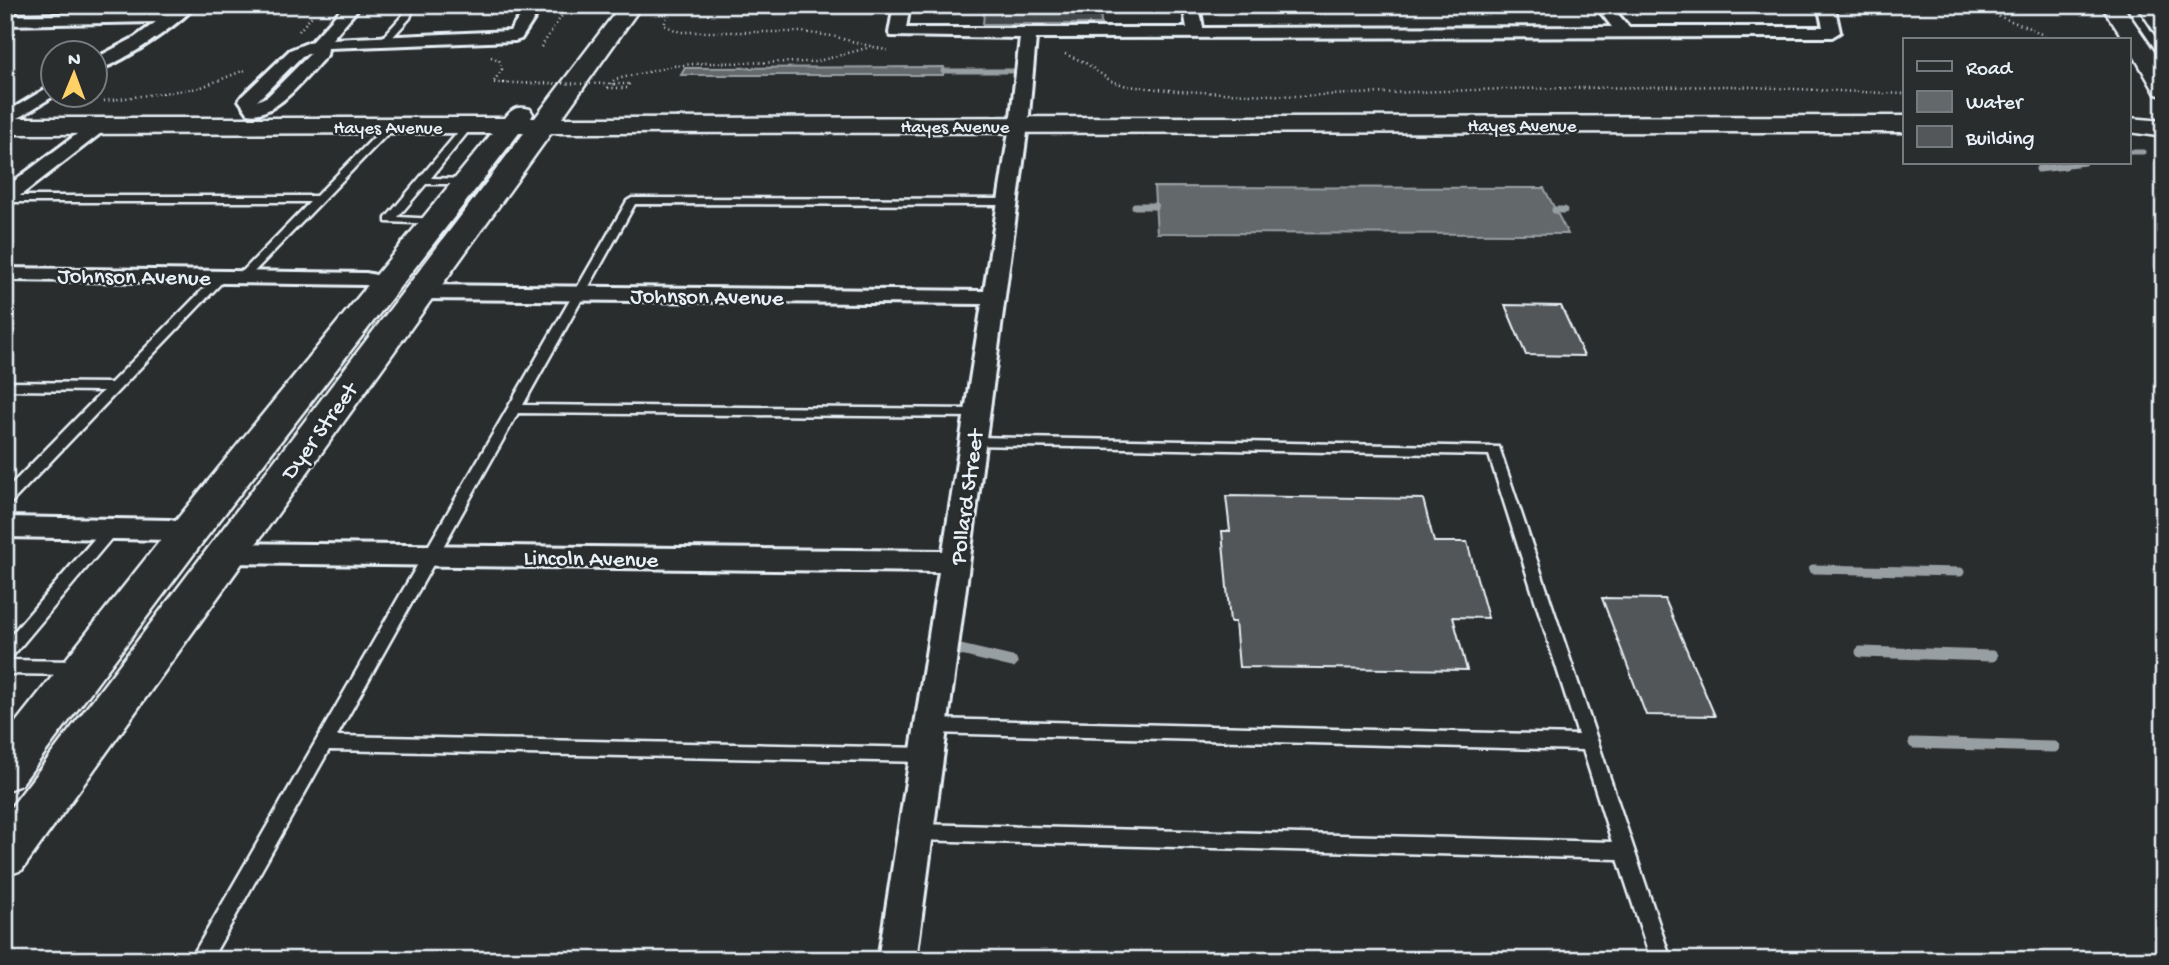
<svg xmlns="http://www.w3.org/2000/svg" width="2169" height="965" viewBox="0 0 2169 965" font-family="'Gochi Hand',sans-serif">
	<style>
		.green { fill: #424648; stroke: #959ca0; stroke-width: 2 }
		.water { fill: #63686b; stroke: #989fa3; stroke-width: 2 }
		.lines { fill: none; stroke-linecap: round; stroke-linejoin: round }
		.stream-far3 { stroke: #989fa3; stroke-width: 5 }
		.stream-far2 { stroke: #989fa3; stroke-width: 7 }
		.stream-far1 { stroke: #989fa3; stroke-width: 9 }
		.stream { stroke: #989fa3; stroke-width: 11 }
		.building { fill: #535759; stroke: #e8f1f8; stroke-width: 2 }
		.lane-casing { stroke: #e8f1f8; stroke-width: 5 }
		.street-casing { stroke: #e8f1f8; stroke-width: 6 }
		.secondary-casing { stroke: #e8f1f8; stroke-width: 5 }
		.path { stroke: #e8f1f8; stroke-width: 2.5; stroke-dasharray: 1 3.5; stroke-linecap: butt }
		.lane { fill: #2a2d2e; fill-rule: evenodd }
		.street { fill: #2a2d2e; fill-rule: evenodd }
		.secondary { fill: #2a2d2e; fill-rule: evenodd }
		.path-bridge { stroke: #e8f1f8; stroke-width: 2.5; stroke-dasharray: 1 3.5; stroke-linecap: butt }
		.labels { text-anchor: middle; stroke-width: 5; stroke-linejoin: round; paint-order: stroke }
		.far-street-label { font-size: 19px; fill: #e8f1f8; stroke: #2a2d2e }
		.street-label { font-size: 23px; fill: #e8f1f8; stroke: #2a2d2e }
	</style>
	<rect width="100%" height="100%" fill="#2a2d2e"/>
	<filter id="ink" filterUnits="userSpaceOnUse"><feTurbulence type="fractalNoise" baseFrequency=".0143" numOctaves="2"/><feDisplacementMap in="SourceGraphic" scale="14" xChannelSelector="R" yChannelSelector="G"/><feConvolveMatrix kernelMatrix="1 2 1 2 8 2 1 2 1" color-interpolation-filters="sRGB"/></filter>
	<g filter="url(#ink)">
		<path class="green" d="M985,5H1100L1101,24H983Z"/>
		<path class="water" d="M944,67L943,75H681L685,68Z
			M1154,187L1544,188L1568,234L1157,233Z"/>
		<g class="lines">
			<path class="stream-far3" d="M943,71H1024
				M2129,152H2143
				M2052,167L2084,163"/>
			<path class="stream-far2" d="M2039,169L2065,166
				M1135,206H1155
				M1555,210H1564"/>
			<path class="stream-far1" d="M1813,569L1960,572"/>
			<path class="stream" d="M948,647L1012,662
				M1861,652L1992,656
				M1914,743L2054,747"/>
		</g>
		<path class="building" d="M1505,305L1561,306L1584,356L1526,355Z
			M1226,496L1423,499L1434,542H1467L1488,618L1453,617L1467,670L1239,667L1235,622H1230L1222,531H1230Z
			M1602,598L1665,599L1715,716L1646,715Z"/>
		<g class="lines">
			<defs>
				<path id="lane" d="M406,7L413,9L410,18L389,41H383V37L403,15Z
					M387,124L395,126L248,278H240V274L310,202H5V196H316Z
					M464,125L472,127L431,178L468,179L472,180V184H426L398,217L437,219L442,222L441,224L386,222V218Z
					M632,198L1008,199L1013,202L1008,205L635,204L523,405L977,409L984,413L977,417L518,413L337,736L927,748L933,750L936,755L933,760L927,762L329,750L211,960H190L627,201Z
					M222,273L226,274V278L10,504L5,505V491L103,391L5,390V382L111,383L218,274Z
					M973,437L1499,447L1671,960H1651L1618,859L916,840L910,838L907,832L910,826L916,824L1612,842L1583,750L931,733L925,731L923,726L925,721L931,719L1578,735L1489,455L968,445L966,442Z
					M111,524L116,525L118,529L116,533L11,658L5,659V642L106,525Z
					M5,660L77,661L83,663L85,668L83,673L77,675L5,674Z"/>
				<path id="street" d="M179,5H196C180,24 120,65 94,71V59L134,38L156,22L5,25V15L169,12Z
					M345,5H361L332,39L510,31L528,5H543L521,39L515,41L328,48L327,55C309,73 275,120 248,113L239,100L242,96L290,50L312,41ZM311,53L268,96L257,101L302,56Z
					M894,5H910L906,28H1187L1183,5H1199L1203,28L1612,27L1595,5H1610L1629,27H1823L1818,5H1834L1840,32L1832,37L1036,38L1028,125L916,960H878L939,572L227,563L217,560L213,553L217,546L227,543L943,551L982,304L420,299L412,297L409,292L412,287L420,285L984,291L1010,125L1020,38L891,36L889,33Z
					M52,85V94H57L5,126V113Z
					M99,121L108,126L105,130L12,202L5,204V188L93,122Z
					M5,268L366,273L395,279L398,284L395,289L387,291L366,285L5,280Z
					M5,517L170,520L198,526L202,533L198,540L188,543L170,540L5,537Z"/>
				<path id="secondary" d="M621,5H642L562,118L1905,116V132L551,133L22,870L5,876V815L524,133H519L202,543L21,785L5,791V736L174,523L492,133L5,134V118H505C513,108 517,106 530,109L533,114L531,118H535Z
					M2101,5H2122L2164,66V96L2156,94L2129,47V40H2124Z
					M2137,5H2159L2164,12V36L2156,34Z
					M2129,118L2164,121V137L2129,132Z"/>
			</defs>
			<use href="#lane" class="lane-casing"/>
			<use href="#street" class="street-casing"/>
			<use href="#secondary" class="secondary-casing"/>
			<path class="path" d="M671,5L664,25L680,32H802L832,36L889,51
				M1969,5L2032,29L2052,40
				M299,31L312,16
				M541,47L569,5
				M1065,54L1084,62L1111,81L1127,86L1178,91L1295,96L1505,89L1731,86L1905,94
				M491,57L499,60L502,69L493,83
				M494,83H509
				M614,84H629
				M608,88L611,82L617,79L673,66L704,63L815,62L867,48
				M608,88H627L629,84
				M104,101L199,88L245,70"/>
			<use href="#lane" class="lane"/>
			<use href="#street" class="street"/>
			<use href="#secondary" class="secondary"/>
			<path class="path-bridge" d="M509,83L614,84"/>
		</g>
	</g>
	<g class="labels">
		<g class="far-street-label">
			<text x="1522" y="131">Hayes Avenue</text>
			<text x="955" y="132">Hayes Avenue</text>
			<text x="388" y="133">Hayes Avenue</text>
		</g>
		<g class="street-label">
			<text transform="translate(134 275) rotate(1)" y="8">Johnson Avenue</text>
			<text transform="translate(707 295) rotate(1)" y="8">Johnson Avenue</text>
			<text transform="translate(318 430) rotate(-54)" y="8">Dyer Street</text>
			<text transform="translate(965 497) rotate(-82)" y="8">Pollard Street</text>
			<text transform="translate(591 557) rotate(1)" y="8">Lincoln Avenue</text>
		</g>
	</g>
	<rect width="2169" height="965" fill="none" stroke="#2a2d2e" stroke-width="28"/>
	<rect x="14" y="14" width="2141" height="937" fill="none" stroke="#e8f1f8" stroke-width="2.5" filter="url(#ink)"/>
	<rect x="1903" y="38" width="228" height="126" fill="#2a2d2e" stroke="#767b7f" stroke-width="2"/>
	<rect x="1917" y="61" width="35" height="10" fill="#2a2d2e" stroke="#767b7f" stroke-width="2"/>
	<text x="1966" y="74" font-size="21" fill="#e8f1f8">Road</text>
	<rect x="1917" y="91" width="35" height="21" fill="#63686b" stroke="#767b7f" stroke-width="2"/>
	<text x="1966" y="108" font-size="21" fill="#e8f1f8">Water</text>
	<rect x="1917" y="126" width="35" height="21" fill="#535759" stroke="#767b7f" stroke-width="2"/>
	<text x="1966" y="144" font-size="21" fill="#e8f1f8">Building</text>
	<g transform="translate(74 74) rotate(1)"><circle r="33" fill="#2a2d2e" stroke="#767b7f" stroke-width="2"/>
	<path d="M0-5L12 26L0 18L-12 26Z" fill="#ffd166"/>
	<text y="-10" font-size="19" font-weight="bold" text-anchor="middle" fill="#e8f1f8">N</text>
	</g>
</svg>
